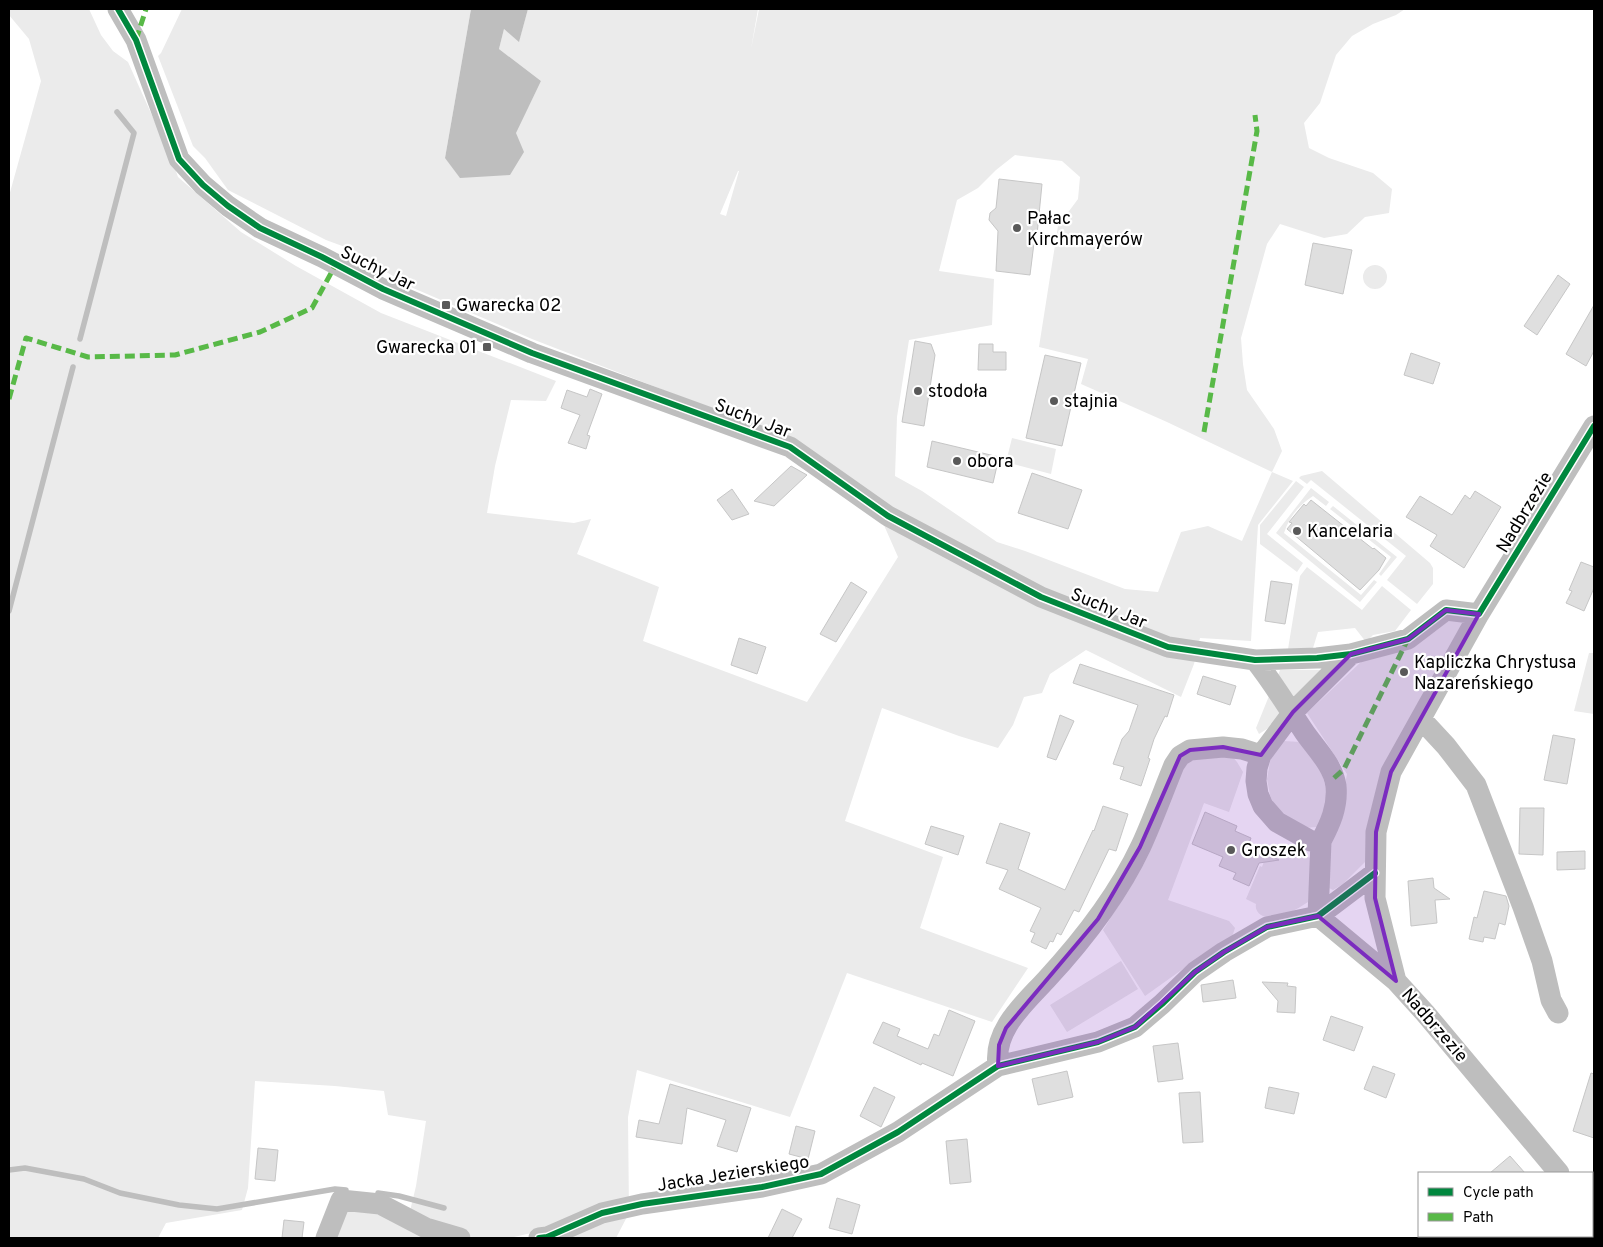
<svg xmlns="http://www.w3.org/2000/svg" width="1603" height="1247" viewBox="0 0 1603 1247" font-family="Overpass,sans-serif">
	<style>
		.green { fill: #ebebeb; fill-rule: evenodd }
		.water { fill: #bebebe }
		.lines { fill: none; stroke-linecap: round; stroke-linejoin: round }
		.stream { stroke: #bebebe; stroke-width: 5.5 }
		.building { fill: #dfdfdf; stroke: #c6c6c6 }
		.street { stroke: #bebebe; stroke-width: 21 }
		.quiet { stroke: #58b947; stroke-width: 5; stroke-dasharray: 10 5; stroke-linecap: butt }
		.cycleway-casing { stroke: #fff; stroke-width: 9 }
		.cycleway { stroke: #00873e; stroke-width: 6 }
		.marked { fill: #7b2cbf; fill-opacity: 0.2; stroke: #7b2cbf; stroke-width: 4; stroke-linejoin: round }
		.poi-dot { fill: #595959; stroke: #fff; stroke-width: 2 }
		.labels { text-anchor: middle; stroke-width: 4.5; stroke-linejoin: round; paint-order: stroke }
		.poi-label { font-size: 18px; fill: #000; stroke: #fff; text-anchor: start }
		.street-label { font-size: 18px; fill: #000; stroke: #fff }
	</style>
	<rect width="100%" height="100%" fill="#fff"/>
	<path class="green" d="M9,9H89L101,35L113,51L128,62L172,160L178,177L241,232L296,266L381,313L556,381L546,401L511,400L495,466L487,513L574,523L591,519L577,554L659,587L643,641L807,702L898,557L883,523L777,434L532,339L413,288L345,247L326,240L228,190L205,158L193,146L158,56L161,53L182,9H471L445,158L515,133L541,81L499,49L504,29L519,41L528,9H758L751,49L759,9H1405L1396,15L1373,24L1352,36L1336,55L1320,103L1304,123L1309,148L1329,158L1373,173L1392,189L1389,213L1365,217L1347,234L1324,238L1280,224L1267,244L1241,338L1243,364L1247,390L1274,429L1282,451L1272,472L1293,481L1258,525L1251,641L1200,638L1194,664L1181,697L1086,650L1050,674L1042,693L1024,697L1013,725L998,748L959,736L882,708L845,821L943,857L920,928L1028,968L992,1022L847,973L790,1117L637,1070L628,1117L629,1213L616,1238H565L557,1227L514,1237H472L433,1225L410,1211L416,1186L426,1121L388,1115L384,1091L335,1086L255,1081L248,1188L242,1210L166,1223L158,1238H9V196L41,81L29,39L9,15ZM1015,155L1062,161L1080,177L1078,199L1058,226L1039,347L1088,359L1081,384L1167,422L1272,472L1242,541L1208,526L1181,532L1158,592L1125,589L1025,551L997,542L922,491L895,476L897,417L909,340L992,325L994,279L939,271L957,200L978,188L996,170ZM739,171L726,216L720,214L738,171Z
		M1363 277a12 12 0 1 1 24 0a12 12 0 1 1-24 0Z
		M1012,438L1056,449L1051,474L1006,462Z
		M1322,471L1430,563L1433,568V584L1417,604L1387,580L1406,556L1311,480L1307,484L1299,478L1301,476Z
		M1296,481L1304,487L1267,534L1303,563L1297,572L1260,544V525Z
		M1311,488L1329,502L1326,506L1313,496C1299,505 1289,517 1284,533L1361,595L1374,580L1377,582L1360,602L1276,533Z
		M1333,506L1397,557L1381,576L1379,574L1391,557L1330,509Z
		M1307,567L1362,610L1382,586L1411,610L1395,631L1373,635L1366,642L1355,628L1318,632L1313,648L1288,649L1300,576Z
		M1453,617L1466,622L1388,762L1367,860L1343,884L1333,890L1325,886L1327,852L1340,811L1347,774L1307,713L1361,662Z
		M1589,653H1594V714L1574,711Z
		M1280,670H1325L1293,700L1277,678Z
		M1269,696L1281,713L1270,727L1259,734L1256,728Z
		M1283,741L1300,742L1317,759L1330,800L1317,827L1302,828L1276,811L1270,795L1267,779L1270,762L1272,754Z
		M1199,753L1230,754L1237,762L1243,772L1229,812L1204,803L1168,900L1229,921L1235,928L1231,940L1201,956L1145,996L1103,930L1118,906L1181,764Z
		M1270,845L1314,859L1308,902C1295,910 1279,922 1263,916C1258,914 1255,909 1256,904L1246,899L1260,866L1262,867Z
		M1121,961L1138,989L1067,1032L1050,1005Z
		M342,1206L377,1212L430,1238H330Z"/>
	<path class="water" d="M471,9H528L519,42L504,29L499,49L541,81L516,133L524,152L510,175L460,178L445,158Z"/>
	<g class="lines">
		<path class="stream" d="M80,339L134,133L117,112
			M9,611L73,367
			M9,1170L25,1168L84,1179L120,1193L179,1205L217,1209L335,1189L346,1190
			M378,1193L399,1196L444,1208"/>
	</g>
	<path class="building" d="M999,179L1042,184L1037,235H1035L1030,275L996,271L998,231L989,220L990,213L996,208Z
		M1313,243L1352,250L1343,294L1305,285Z
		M1558,275L1570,284L1537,335L1524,326Z
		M1594,305V351L1586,366L1566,354Z
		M915,341L931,344L935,355L924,426L902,422Z
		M979,344H993V352H1006V370H978Z
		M1411,353L1440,363L1433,384L1404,375Z
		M1045,355L1081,363L1062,446L1026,438Z
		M590,389L602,394L587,435L590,436L586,449L568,443L580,415L561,408L567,390L587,397Z
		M932,441L999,457L993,483L927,467Z
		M791,466L807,475L774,506L754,501Z
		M1032,473L1082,490L1068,529L1018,513Z
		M732,489L749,514L732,520L717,500Z
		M1475,491L1501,507L1464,568L1430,546L1437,535L1406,517L1420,496L1452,515L1465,495L1470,499Z
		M1311,500L1373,549L1374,548L1386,558L1379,570L1360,590L1287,529L1292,523L1289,522L1304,504L1306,506Z
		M1581,562L1594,567V588L1584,611L1566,603L1572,591L1569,590Z
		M1271,581L1292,584L1285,624L1265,621Z
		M851,582L867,592L836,642L820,634Z
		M739,638L766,647L757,674L731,665Z
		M1080,664L1174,695L1167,717L1165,716L1154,739L1148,758L1150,759L1141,786L1120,779L1124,767L1113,764L1122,739L1129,731L1138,705L1073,683Z
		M1203,676L1236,686L1230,705L1197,694Z
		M1060,715L1074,721L1056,760L1047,757Z
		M1553,735L1575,739L1567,784L1544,780Z
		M1103,806L1128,814L1116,851L1109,849L1079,912L1074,910L1061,935L1057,933L1053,942L1050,941L1046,949L1031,942L1035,933L1030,931L1041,908L999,889L1008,870L986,863L1000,823L1030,833L1018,869L1065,890L1093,830L1094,831Z
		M1520,808H1544L1543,855L1519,854Z
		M1205,812L1237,826L1235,831L1251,838L1248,846L1279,860L1259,863L1249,886L1233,879L1236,873L1219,866L1223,857L1192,844Z
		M931,826L964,836L958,855L925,844Z
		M1585,851V869L1557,870V852Z
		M1433,878L1434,888L1450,899L1435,900L1437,923L1411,926L1408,881Z
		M1484,891L1506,896L1509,906L1505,925L1499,923L1495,939L1484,937L1483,942L1469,939L1474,917L1477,918Z
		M1233,980L1236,998L1203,1002L1201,985Z
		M1262,982L1288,983L1287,986L1296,987L1295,1013L1277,1012L1278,1001Z
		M949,1010L975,1021L953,1076L922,1063L921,1065L873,1043L883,1022L900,1029L897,1036L928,1049L934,1034L939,1036Z
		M1331,1016L1363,1027L1354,1051L1323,1040Z
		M1178,1043L1183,1079L1158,1082L1153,1046Z
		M1373,1066L1395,1074L1386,1098L1364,1089Z
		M1067,1071L1073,1097L1038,1105L1032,1079Z
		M1591,1073L1594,1074V1138L1573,1131Z
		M670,1084L751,1108L737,1152L717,1146L726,1120L687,1108L682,1144L636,1137L639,1120L659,1124Z
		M874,1087L895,1097L881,1127L860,1116Z
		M1269,1087L1299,1093L1294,1114L1265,1108Z
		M1200,1092L1203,1142L1183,1143L1179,1093Z
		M796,1126L815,1131L808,1159L789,1154Z
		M967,1139L971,1182L950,1184L946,1141Z
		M258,1148L278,1150L275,1181L255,1179Z
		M1510,1156L1525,1173H1490Z
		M837,1198L860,1205L852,1234L829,1228Z
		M782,1209L802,1219L792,1238H768Z
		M284,1220L304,1222L302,1238H282Z"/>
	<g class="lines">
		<path class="street" d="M118,9L136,40L179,159L203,185L228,206L260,228L322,257L383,289L532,353L790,447L888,516L1041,597L1168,647L1255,660L1317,658L1351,654L1408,639L1446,610L1479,614
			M1351,654L1293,712L1261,755L1257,768L1256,781L1258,794L1263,806L1277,822L1311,841H1321L1318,916L1396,981
			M1255,660C1274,684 1288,708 1305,733C1317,750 1333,765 1336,786C1338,807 1330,824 1321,841
			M1421,719L1446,746L1476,785L1523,907L1542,961L1551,1000L1558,1013
			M998,1066C993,1030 1024,1004 1046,980C1083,940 1118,895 1141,846C1153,820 1163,792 1174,765L1180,756L1190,750L1223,747L1242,749L1261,755
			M1559,1173L1425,1013L1396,981L1375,898L1376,832L1391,772L1479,614L1594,426
			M1592,1218L1594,1222
			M326,1238L341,1200L380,1204L426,1228L460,1238
			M539,1238L547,1237L602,1213L642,1204L762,1187L821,1174L898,1132L998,1066L1098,1042L1135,1027L1162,1004L1195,972L1224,952L1267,927L1318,916L1375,873"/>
		<path class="quiet" d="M136,40L146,9
			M9,399L26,338L88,357L175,355L260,332L312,308L336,264
			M1204,432L1257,131L1255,115
			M1334,778L1344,769L1408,639"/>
		<defs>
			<path id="cycleway" d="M118,9L136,40L179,159L203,185L228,206L260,228L322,257L383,289L532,353L790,447L888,516L1041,597L1168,647L1255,660L1317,658L1351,654L1408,639L1446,610L1479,614L1594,426
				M539,1238L547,1237L602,1213L642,1204L762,1187L821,1174L898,1132L998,1066L1098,1042L1135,1027L1162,1004L1195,972L1224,952L1267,927L1318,916L1375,873"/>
		</defs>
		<use href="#cycleway" class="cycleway-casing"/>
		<use href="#cycleway" class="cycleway"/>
	</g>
	<path class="marked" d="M1446,610L1479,614L1391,772L1376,832L1375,898L1396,981L1318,916L1267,927L1224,952L1195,972L1135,1027L1098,1042L998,1066L999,1045L1006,1028L1098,919L1140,847L1180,756L1190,750L1223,747L1261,755L1293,712L1351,654L1408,639Z"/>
	<g class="poi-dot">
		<circle cx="1017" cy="228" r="5"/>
		<rect x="441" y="300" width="10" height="10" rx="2.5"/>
		<rect x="482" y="342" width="10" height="10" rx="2.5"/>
		<circle cx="918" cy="391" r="5"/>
		<circle cx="1054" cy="401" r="5"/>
		<circle cx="957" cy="461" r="5"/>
		<circle cx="1297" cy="531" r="5"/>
		<circle cx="1404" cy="672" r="5"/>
		<circle cx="1231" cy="850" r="5"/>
	</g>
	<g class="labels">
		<g class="poi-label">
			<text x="1027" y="224">Pałac<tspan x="1027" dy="21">Kirchmayerów</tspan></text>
			<text x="456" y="311">Gwarecka 02</text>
			<text x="477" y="353" text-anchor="end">Gwarecka 01</text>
			<text x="928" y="397">stodoła</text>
			<text x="1064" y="407">stajnia</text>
			<text x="967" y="467">obora</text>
			<text x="1307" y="537">Kancelaria</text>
			<text x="1414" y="668">Kapliczka Chrystusa<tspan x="1414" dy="21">Nazareńskiego</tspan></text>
			<text x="1241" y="856">Groszek</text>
		</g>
		<g class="street-label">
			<text transform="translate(378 268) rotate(26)" y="6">Suchy Jar</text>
			<text transform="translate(753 418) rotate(21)" y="6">Suchy Jar</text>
			<text transform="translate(1524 512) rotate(-59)" y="6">Nadbrzezie</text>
			<text transform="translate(1109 608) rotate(22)" y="6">Suchy Jar</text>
			<text transform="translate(1435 1025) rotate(49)" y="6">Nadbrzezie</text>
			<text transform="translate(733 1173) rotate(-9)" y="6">Jacka Jezierskiego</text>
		</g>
	</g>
	<rect width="1603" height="1247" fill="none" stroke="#000000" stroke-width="20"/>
	<rect x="1418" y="1172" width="175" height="65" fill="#ffffff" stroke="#999999"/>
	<rect x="1428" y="1188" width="25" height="8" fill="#00873e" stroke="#999999"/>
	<text x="1463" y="1197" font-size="15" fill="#000000">Cycle path</text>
	<rect x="1428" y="1213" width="25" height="8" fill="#58b947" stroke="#999999"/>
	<text x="1463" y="1222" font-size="15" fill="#000000">Path</text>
</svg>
